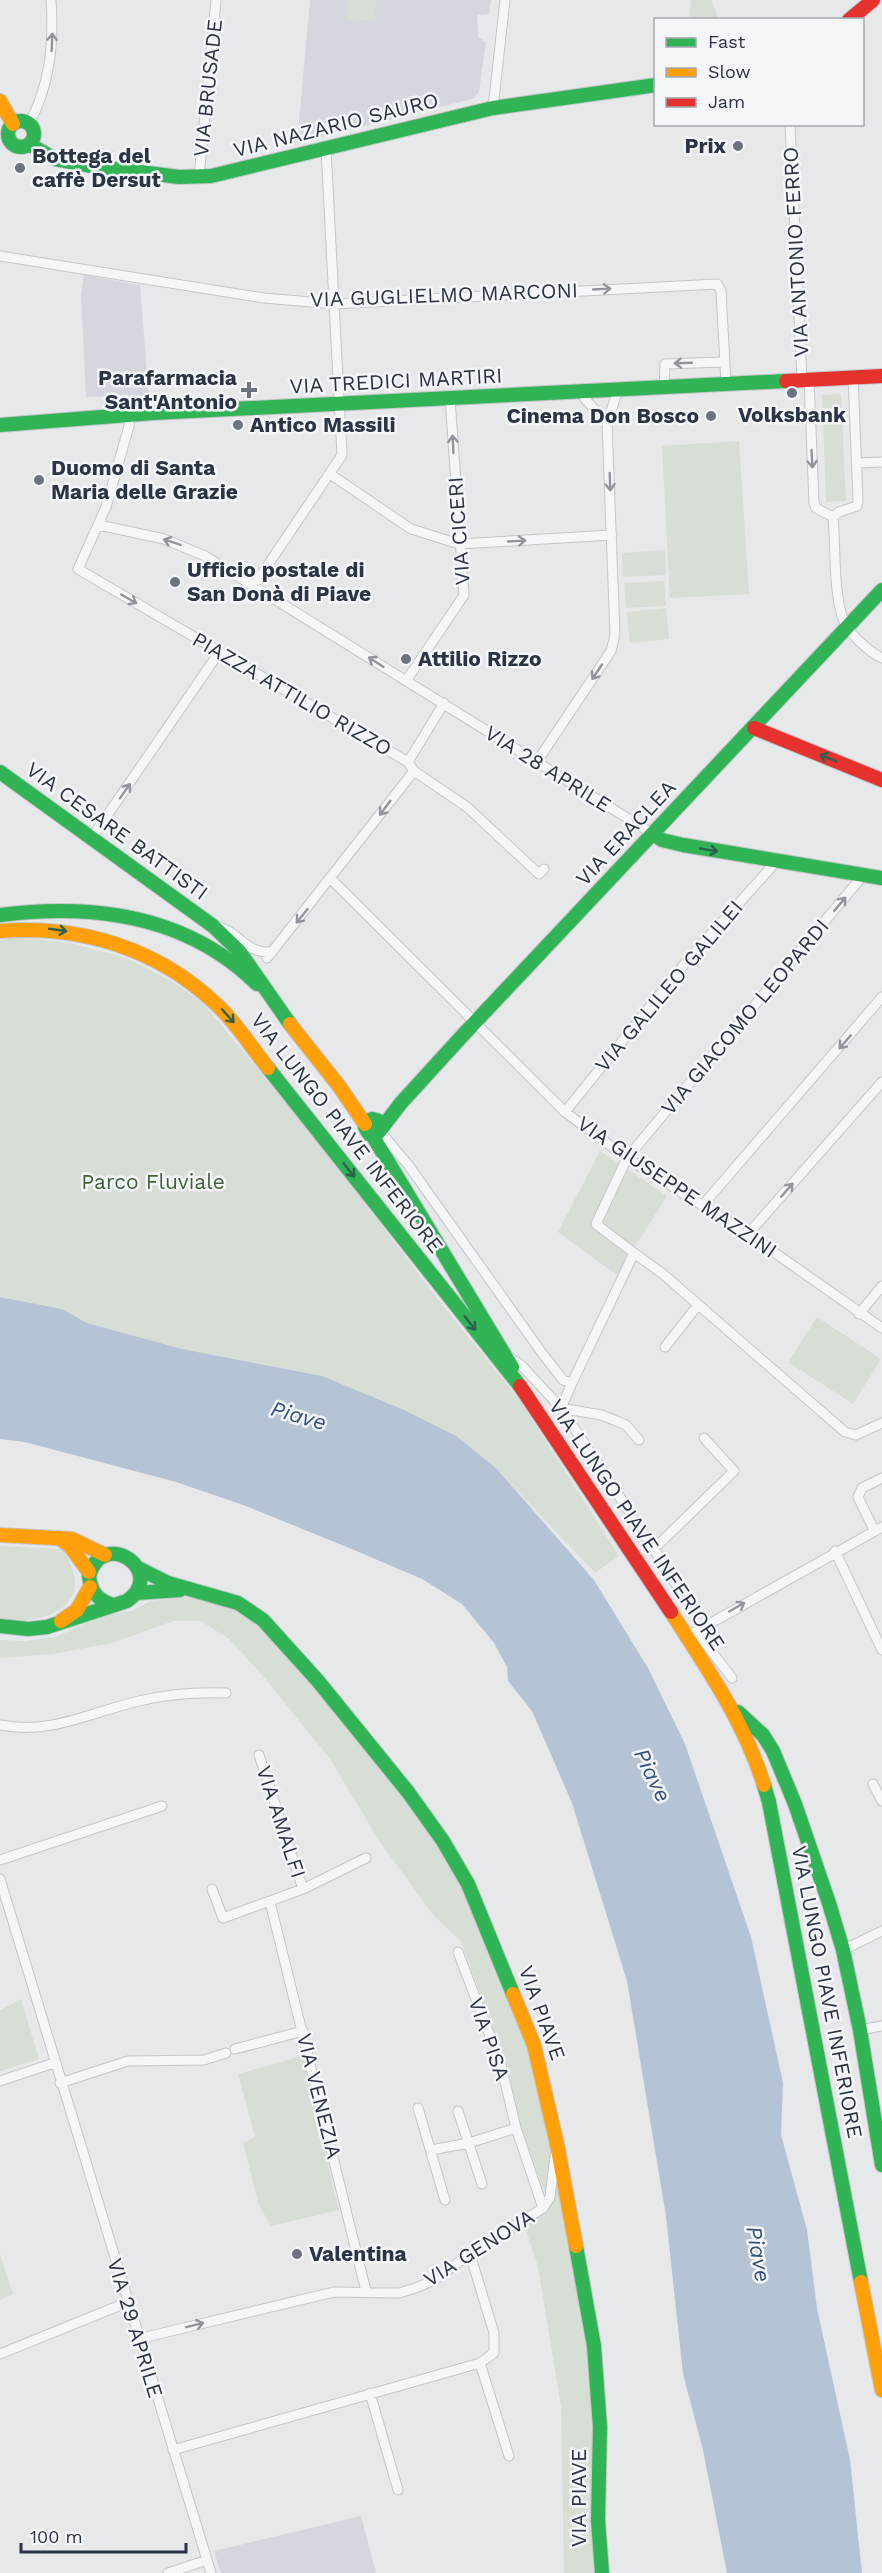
<svg xmlns="http://www.w3.org/2000/svg" width="882" height="2573" viewBox="0 0 882 2573" font-family="'Work Sans',sans-serif">
	<style>
		.built { fill: #d4d7dd }
		.green { fill: #d6ded6 }
		.water { fill: #b4c4d5 }
		.lines { fill: none; stroke-linecap: round; stroke-linejoin: round }
		.street-casing { stroke: #c4c6c8; stroke-width: 11 }
		.fast-casing { stroke: #c4c6c8; stroke-width: 16 }
		.slow-casing { stroke: #c4c6c8; stroke-width: 16 }
		.jam-casing { stroke: #c4c6c8; stroke-width: 16 }
		.street { stroke: #f5f6f7; stroke-width: 9 }
		.fast { stroke: #30b455; stroke-width: 14 }
		.slow { stroke: #ff9f0a; stroke-width: 14 }
		.jam { stroke: #e5322d; stroke-width: 14 }
		.oneway { stroke: #90959e }
		.oneway2 { stroke: #2d614b }
		.poi-dot { fill: #6c737f; stroke: #f4f6f9; stroke-width: 2 }
		.labels { text-anchor: middle; stroke-width: 5; stroke-linejoin: round; paint-order: stroke }
		.street-label { font-size: 21px; fill: #2b3445; stroke: #f4f6f9 }
		.poi-label { font-size: 21px; font-weight: bold; fill: #2b3445; stroke: #f4f6f9; text-anchor: start }
		.park-label { font-size: 21px; fill: #3f6138; stroke: #f4f6f9 }
		.water-label { font-size: 22px; font-style: italic; fill: #34527a; stroke: #f4f6f9 }
	</style>
	<rect width="100%" height="100%" fill="#e6e8ea"/>
	<path class="built" d="M310,0H491L489,14L477,15L478,37L486,42L479,92L473,99L468,100L297,143Z
		M84,275L140,285L149,399L129,400L128,395L86,397L81,295Z
		M361,2516L376,2573H221L214,2551Z"/>
	<path class="green" d="M348,0H376L375,21L346,19Z
		M691,0H711L719,19H689Z
		M841,394L846,501L826,502L822,395Z
		M739,441L749,594L670,598L662,446Z
		M665,550L666,575L623,577L622,553Z
		M664,581L666,606L626,608L624,583Z
		M666,608L669,639L630,643L627,612Z
		M16,937L70,943L126,958L170,980L202,1002L313,1136L437,1298L518,1398L619,1556L595,1573L497,1469L322,1376L182,1349L87,1323L62,1309L0,1297V940Z
		M600,1151L667,1196L617,1275L558,1232Z
		M817,1317L881,1359L853,1404L788,1362Z
		M0,1546L63,1549C98,1606 49,1623 0,1621Z
		M188,1597L208,1598L240,1610L267,1631L343,1718L423,1823L448,1860L468,1900L524,2034L552,2150L546,2196L520,2124L508,2070L461,1941L434,1916L380,1842L330,1759L264,1677L229,1639L201,1621H173L112,1643L52,1654L0,1658V1640L25,1641L56,1637L106,1614L132,1611L150,1601Z
		M21,1999L39,2059L0,2071V2010Z
		M302,2056L339,2210L271,2226L258,2203L243,2143L255,2137L238,2074Z
		M556,2169L590,2365L595,2422L592,2477L597,2573H564L561,2407L538,2266L524,2225L544,2210Z
		M0,2254L13,2294L0,2300Z"/>
	<path class="water" d="M0,1297L62,1309L87,1323L182,1349L322,1376L404,1410L456,1436L497,1469L594,1580L648,1668L685,1744L751,1937L783,2083L781,2135L807,2230L817,2308L850,2460L862,2573H727L703,2450L683,2374L666,2216L627,1981L572,1803L532,1711L508,1681L507,1667L494,1643L462,1604L422,1579L354,1550L246,1506L176,1482L25,1442L0,1439Z"/>
	<g class="lines">
		<defs>
			<path id="street" d="M493,108L505,0
				M29,124C50,85 54,44 51,0
				M790,124L802,380
				M199,177L216,0
				M0,256L264,298L334,304L717,284L721,291L726,384
				M809,380L814,503L816,508L833,517L839,512L857,506L858,501L853,377
				M664,387L665,364L724,362
				M583,392L585,399L607,423
				M129,415V426L106,507L78,569L408,762L414,771L267,958
				M856,463L882,462
				M330,474L411,529L459,544L612,535
				M833,517C836,549 833,590 843,619C848,633 869,652 882,658
				M99,525L164,539L205,556L653,834
				M253,587L342,455L326,149
				M406,681L464,595L450,399
				M408,762L444,703
				M536,763L611,651L615,635L607,423L618,390
				M414,771L467,807L539,874L544,869
				M91,839L220,651
				M331,879L565,1112L627,1158L748,1234L882,1328
				M214,926C239,929 243,954 272,952
				M565,1112L686,962L776,862
				M380,1131L409,1166L542,1353L563,1380L572,1383L634,1253L596,1224L627,1158L860,879L861,875
				M702,1206L882,997
				M748,1234L882,1082
				M634,1253L663,1274L845,1432L856,1435L882,1423
				M859,1314L882,1286
				M665,1347L698,1305
				M508,1356L522,1366L561,1408L601,1415L614,1420L626,1425L639,1440
				M572,1383L561,1408L652,1546L659,1544L734,1471L704,1438
				M874,1530L858,1497L862,1488L882,1478
				M652,1546L681,1592
				M835,1551L882,1650
				M696,1631L732,1678
				M686,1637L882,1527
				M0,1725C51,1735 91,1712 139,1701C168,1694 196,1692 226,1693
				M259,1755L303,1889
				M873,1784L882,1801
				M0,1860L162,1806
				M0,1879L211,2573
				M212,1889L223,1918L303,1889L366,1858
				M270,1902L366,2291
				M843,1950L882,1931
				M458,1952L501,2065L516,2128L543,2208
				M860,2030L882,2026
				M235,2049L303,2031
				M0,2081L54,2063
				M60,2083L128,2061L204,2060L226,2053
				M418,2108L445,2200
				M458,2111L482,2184
				M431,2150L469,2143L516,2128
				M138,2339L334,2292L399,2293L416,2288L434,2280L470,2254L543,2208L550,2197L555,2156
				M0,2354L128,2302
				M480,2363L509,2456
				M370,2393L398,2490
				M173,2450L480,2363L494,2353V2333L470,2254
				M168,2573L207,2560"/>
			<path id="fast" d="M8 134a13 13 0 1 1 26 0a13 13 0 1 1-26 0Z
				M29,144L55,159L92,166L179,177L211,176L493,108L656,85
				M0,425L153,413L786,381
				M0,772L213,926L239,951L290,1024
				M653,834L662,840L683,845L882,878
				M0,915C93,903 187,915 257,984
				M268,1068L520,1386
				M381,1127L379,1121L372,1119L366,1122L365,1127L369,1134L378,1133L401,1103L463,1035L882,590
				M372,1135L512,1367
				M138,1568L168,1583L238,1603L263,1620L318,1681L408,1792L443,1841L468,1884L513,1994
				M136,1593L180,1590
				M0,1626L28,1629L47,1627L127,1601C168,1572 103,1526 89,1576C91,1593 98,1600 113,1605
				M738,1712L763,1735L773,1751L795,1804L829,1903L843,1950L860,2030L882,2165
				M764,1785L769,1802L861,2282
				M576,2246L594,2346L600,2427L598,2520L602,2573"/>
			<path id="slow" d="M0,101L13,124
				M0,931C80,925 157,948 216,1004C236,1022 251,1047 268,1068
				M290,1024L339,1086L365,1124
				M0,1535L72,1539L105,1555
				M59,1538L70,1546L89,1572
				M671,1612C707,1668 744,1721 764,1785
				M61,1621L77,1610L90,1587
				M513,1994L534,2045L557,2144L576,2246
				M861,2282L882,2390"/>
			<path id="jam" d="M849,20L873,0
				M786,381L882,376
				M754,728L882,780
				M520,1386L671,1612"/>
		</defs>
		<use href="#street" class="street-casing"/>
		<use href="#fast" class="fast-casing"/>
		<use href="#slow" class="slow-casing"/>
		<use href="#jam" class="jam-casing"/>
		<use href="#street" class="street"/>
		<use href="#fast" class="fast"/>
		<use href="#slow" class="slow"/>
		<use href="#jam" class="jam"/>
	</g>
	<defs><path id="oneway-shaft" d="M-6 0H5M1.5-3L5.5 0L1.5 3" fill="none" stroke-width="1.6" stroke-linecap="round" stroke-linejoin="round" transform="scale(1.5)"/></defs>
	<g class="oneway">
		<use href="#oneway-shaft" transform="translate(52 42) rotate(-88)"/>
		<use href="#oneway-shaft" transform="translate(602 289) rotate(-3)"/>
		<use href="#oneway-shaft" transform="translate(683 363) rotate(178)"/>
		<use href="#oneway-shaft" transform="translate(453 444) rotate(-93)"/>
		<use href="#oneway-shaft" transform="translate(812 459) rotate(87)"/>
		<use href="#oneway-shaft" transform="translate(610 482) rotate(88)"/>
		<use href="#oneway-shaft" transform="translate(517 541) rotate(-3)"/>
		<use href="#oneway-shaft" transform="translate(172 542) rotate(-162)"/>
		<use href="#oneway-shaft" transform="translate(129 599) rotate(30)"/>
		<use href="#oneway-shaft" transform="translate(376 662) rotate(-147)"/>
		<use href="#oneway-shaft" transform="translate(597 672) rotate(124)"/>
		<use href="#oneway-shaft" transform="translate(125 791) rotate(-55)"/>
		<use href="#oneway-shaft" transform="translate(385 808) rotate(127)"/>
		<use href="#oneway-shaft" transform="translate(840 904) rotate(-50)"/>
		<use href="#oneway-shaft" transform="translate(302 916) rotate(129)"/>
		<use href="#oneway-shaft" transform="translate(845 1042) rotate(131)"/>
		<use href="#oneway-shaft" transform="translate(787 1190) rotate(-49)"/>
		<use href="#oneway-shaft" transform="translate(737 1607) rotate(-30)"/>
		<use href="#oneway-shaft" transform="translate(195 2325) rotate(-14)"/>
	</g>
	<g class="oneway2">
		<use href="#oneway-shaft" transform="translate(828 758) rotate(-158)"/>
		<use href="#oneway-shaft" transform="translate(709 850) rotate(10)"/>
		<use href="#oneway-shaft" transform="translate(58 930) rotate(8)"/>
		<use href="#oneway-shaft" transform="translate(228 1016) rotate(48)"/>
		<use href="#oneway-shaft" transform="translate(349 1170) rotate(52)"/>
		<use href="#oneway-shaft" transform="translate(470 1323) rotate(52)"/>
	</g>
	<g class="poi-dot">
		<circle cx="738" cy="146" r="6"/>
		<circle cx="20" cy="168" r="6"/>
		<path d="M246 381h6v6h6v6h-6v6h-6v-6h-6v-6h6z"/>
		<circle cx="792" cy="393" r="6"/>
		<circle cx="711" cy="416" r="6"/>
		<circle cx="238" cy="425" r="6"/>
		<circle cx="39" cy="480" r="6"/>
		<circle cx="175" cy="582" r="6"/>
		<circle cx="406" cy="659" r="6"/>
		<circle cx="297" cy="2254" r="6"/>
	</g>
	<g class="labels">
		<g class="street-label">
			<text transform="translate(208 88) rotate(-84)" y="7">VIA BRUSADE</text>
			<text transform="translate(336 125) rotate(-14)" y="7">VIA NAZARIO SAURO</text>
			<text transform="translate(796 252) rotate(-93)" y="7">VIA ANTONIO FERRO</text>
			<text transform="translate(444 295) rotate(-2)" y="7">VIA GUGLIELMO MARCONI</text>
			<text transform="translate(396 381) rotate(-3)" y="7">VIA TREDICI MARTIRI</text>
			<text transform="translate(459 531) rotate(-94)" y="7">VIA CICERI</text>
			<text transform="translate(292 694) rotate(30)" y="7">PIAZZA ATTILIO RIZZO</text>
			<text transform="translate(548 769) rotate(32)" y="7">VIA 28 APRILE</text>
			<text transform="translate(117 831) rotate(36)" y="7">VIA CESARE BATTISTI</text>
			<text transform="translate(626 833) rotate(-47)" y="7">VIA ERACLEA</text>
			<text transform="translate(669 986) rotate(-50)" y="7">VIA GALILEO GALILEI</text>
			<text transform="translate(745 1017) rotate(-50)" y="7">VIA GIACOMO LEOPARDI</text>
			<text transform="translate(347 1133) rotate(52)" y="7">VIA LUNGO PIAVE INFERIORE</text>
			<text transform="translate(677 1187) rotate(34)" y="7">VIA GIUSEPPE MAZZINI</text>
			<text transform="translate(637 1525) rotate(56)" y="7">VIA LUNGO PIAVE INFERIORE</text>
			<text transform="translate(281 1822) rotate(72)" y="7">VIA AMALFI</text>
			<text transform="translate(827 1992) rotate(79)" y="7">VIA LUNGO PIAVE INFERIORE</text>
			<text transform="translate(542 2013) rotate(70)" y="7">VIA PIAVE</text>
			<text transform="translate(489 2039) rotate(71)" y="7">VIA PISA</text>
			<text transform="translate(319 2096) rotate(76)" y="7">VIA VENEZIA</text>
			<text transform="translate(479 2248) rotate(-32)" y="7">VIA GENOVA</text>
			<text transform="translate(135 2328) rotate(73)" y="7">VIA 29 APRILE</text>
			<text transform="translate(579 2498) rotate(-90)" y="7">VIA PIAVE</text>
		</g>
		<g class="poi-label">
			<text x="726" y="153" text-anchor="end">Prix</text>
			<text x="32" y="163">Bottega del<tspan x="32" dy="24">caffè Dersut</tspan></text>
			<text x="237" y="385" text-anchor="end">Parafarmacia<tspan x="237" dy="24">Sant'Antonio</tspan></text>
			<text x="792" y="422" text-anchor="middle">Volksbank</text>
			<text x="699" y="423" text-anchor="end">Cinema Don Bosco</text>
			<text x="250" y="432">Antico Massili</text>
			<text x="51" y="475">Duomo di Santa<tspan x="51" dy="24">Maria delle Grazie</tspan></text>
			<text x="187" y="577">Ufficio postale di<tspan x="187" dy="24">San Donà di Piave</tspan></text>
			<text x="418" y="666">Attilio Rizzo</text>
			<text x="309" y="2261">Valentina</text>
		</g>
		<g class="park-label">
			<text x="153" y="1189">Parco Fluviale</text>
		</g>
		<g class="water-label">
			<text transform="translate(299 1415) rotate(16)" y="8">Piave</text>
			<text transform="translate(653 1775) rotate(64)" y="8">Piave</text>
			<text transform="translate(759 2254) rotate(80)" y="8">Piave</text>
		</g>
	</g>
	<rect x="654" y="18" width="210" height="108" fill="#f4f6f9" stroke="#a4a8b1" stroke-width="1.5"/>
	<rect x="666" y="38" width="30" height="9" fill="#30b455" stroke="#a4a8b1" stroke-width="1.5"/>
	<text x="708" y="48" font-size="18" fill="#2b3445">Fast</text>
	<rect x="666" y="68" width="30" height="9" fill="#ff9f0a" stroke="#a4a8b1" stroke-width="1.5"/>
	<text x="708" y="78" font-size="18" fill="#2b3445">Slow</text>
	<rect x="666" y="98" width="30" height="9" fill="#e5322d" stroke="#a4a8b1" stroke-width="1.5"/>
	<text x="708" y="108" font-size="18" fill="#2b3445">Jam</text>
	<path d="M21 2543v9h165v-9" fill="none" stroke="#2b3445" stroke-width="3"/>
	<text x="30" y="2543" font-size="18" fill="#2b3445" stroke="#f4f6f9" stroke-width="4.5" paint-order="stroke">100 m</text>
</svg>
